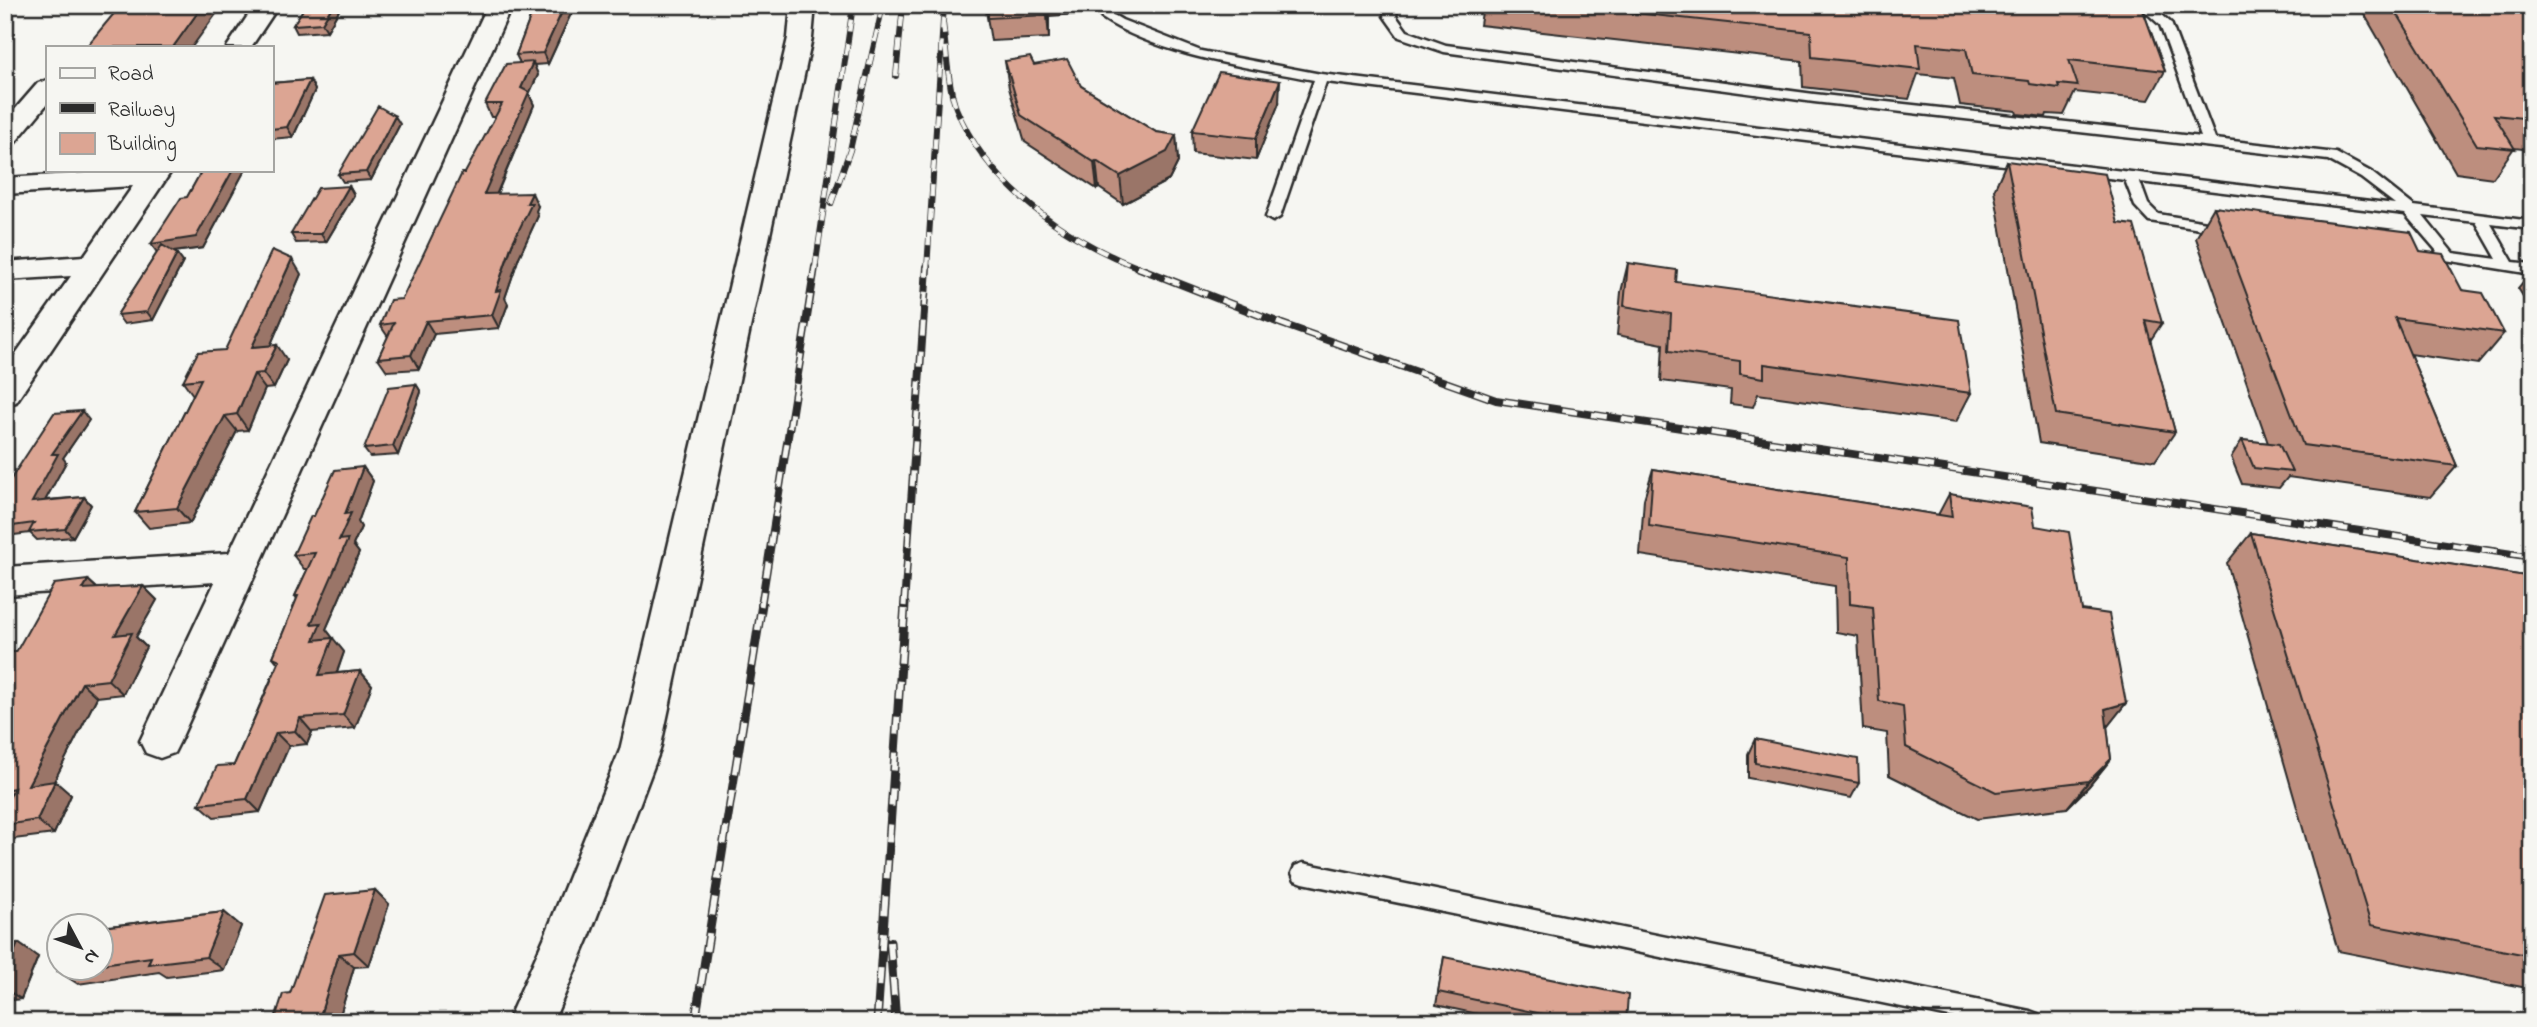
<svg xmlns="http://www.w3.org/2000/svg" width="2537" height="1027" viewBox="0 0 2537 1027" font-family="'Indie Flower',sans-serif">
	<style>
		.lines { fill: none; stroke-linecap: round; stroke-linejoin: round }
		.lane-casing { stroke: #2b2b2b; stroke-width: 5 }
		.street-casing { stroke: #2b2b2b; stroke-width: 5 }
		.lane { fill: #f6f6f2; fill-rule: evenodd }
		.street { fill: #f6f6f2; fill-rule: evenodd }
		.rail-far2-casing { stroke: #2b2b2b; stroke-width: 6 }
		.rail-far1-casing { stroke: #2b2b2b; stroke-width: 8 }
		.rail-casing { stroke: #2b2b2b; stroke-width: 9 }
		.rail-far2 { stroke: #f6f6f2; stroke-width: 4.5; stroke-dasharray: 12; stroke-linecap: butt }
		.rail-far1 { stroke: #f6f6f2; stroke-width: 5; stroke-dasharray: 15; stroke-linecap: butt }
		.rail { stroke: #f6f6f2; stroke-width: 6; stroke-dasharray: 18; stroke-linecap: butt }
		.wall { fill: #bd8e7e; stroke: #2b2b2b; stroke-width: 2 }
		.shaded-wall { fill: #9a7467; stroke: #2b2b2b; stroke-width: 2 }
		.building { fill: #dca593; stroke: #2b2b2b; stroke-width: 2 }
	</style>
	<rect width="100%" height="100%" fill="#f6f6f2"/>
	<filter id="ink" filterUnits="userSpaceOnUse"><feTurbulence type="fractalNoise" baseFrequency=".0143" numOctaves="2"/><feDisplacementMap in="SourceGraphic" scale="14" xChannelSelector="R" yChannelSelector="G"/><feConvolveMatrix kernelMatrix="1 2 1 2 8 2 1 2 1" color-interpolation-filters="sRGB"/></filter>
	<g filter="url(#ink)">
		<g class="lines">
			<defs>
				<path id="lane" d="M1099,5H1111L1112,14L1122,20L1201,51L1321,74L2395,204L2361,178L2328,160L1814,102L1444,52L1399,37L1384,16L1386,5H1398L1396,16L1407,31L1446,45L1814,94L2201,137L2160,25L2138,5H2151L2171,23L2215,139L2336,153L2371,172L2414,206L2532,221V229L2491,224L2513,262L2532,264V274L2433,258L2431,255L2437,251L2405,214L2140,182L2148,204L2158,214L2231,226L2233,229L2226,233L2149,221L2135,206L2125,180L1326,82L1280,217L1273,221L1266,217L1314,80C1247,67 1159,56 1102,18ZM2423,216L2476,222L2497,259L2453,253Z
					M1303,863L2030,1011L2038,1014L2041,1022H1974L1303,883L1295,880L1292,873L1295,866Z"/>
				<path id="street" d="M255,5H279L251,47H227Z
					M488,5H512L180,741L174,753L160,758L146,753L140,741L215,582L5,595V567L229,553Z
					M791,5H815L812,38L660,750L588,940L553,1022H507L545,936L620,750L788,38Z
					M47,80V104L14,144L5,146V121L38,83Z
					M136,170H172L16,402L5,405V369L71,276L5,280V262L84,256L133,186L5,194V178Z"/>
			</defs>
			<use href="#lane" class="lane-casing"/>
			<use href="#street" class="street-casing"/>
			<use href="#lane" class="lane"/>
			<use href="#street" class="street"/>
			<defs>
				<path id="rail-far2" d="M943,23C946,46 948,88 956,108C988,186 1066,240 1142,269
					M896,76L903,5
					M831,204L850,150L883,5
					M815,269L853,5
					M927,269L944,5"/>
				<path id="rail-far1" d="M1137,267L1282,324L1496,400L2532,557
					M761,606L815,267
					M904,606L927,267"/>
				<path id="rail" d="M890,942L896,1022
					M695,1022L762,604
					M877,1022L905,604"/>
			</defs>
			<use href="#rail-far2" class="rail-far2-casing"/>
			<use href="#rail-far1" class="rail-far1-casing"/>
			<use href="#rail" class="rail-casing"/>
			<use href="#rail-far2" class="rail-far2"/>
			<use href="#rail-far1" class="rail-far1"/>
			<use href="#rail" class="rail"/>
		</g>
		<path class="wall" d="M306,5H342L327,31L297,33L293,25Z
			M535,5H575L548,64L534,65L538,75L529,94L534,105L497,194L538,206L536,211L538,216L519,257L505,298L508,304L499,328L434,334L419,369L387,371L378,358L388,337L380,325L402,299L495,117H491L485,104L520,63L516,55Z
			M985,5H1077V14L1049,16V38L991,41Z
			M1483,5H2141L2165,71L2149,100L2075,92L2064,115L2047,114L2046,117L2017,114L2016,111L1960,105L1954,78L1918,74L1909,99L1803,87L1802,61L1480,25Z
			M2359,5H2532V150L2514,148L2493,178L2456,173Z
			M1005,61L1034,65L1081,86L1156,132L1176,135L1178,162L1169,180L1123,204L1099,188L1097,189L1025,142L1009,88Z
			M310,80L315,90L293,137L271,139V83Z
			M1279,103L1256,160L1193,153L1192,131Z
			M400,124L371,180L343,182L338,174Z
			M2007,161L2118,223L2162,323L2150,341L2175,432L2155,461L2039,443L1994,190Z
			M202,170H245L203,248L173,252L177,254L183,262L153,320L124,324L117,315L157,253Z
			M349,186L354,195L326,242L296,243L291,234Z
			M2214,207L2420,251L2462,290L2504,333L2478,364L2410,354L2457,466L2430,497L2288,477L2279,488L2242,484L2231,457L2242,440L2268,443L2196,238Z
			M1628,263L1676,282L1971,393L1956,422L1758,394L1753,407L1730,404L1731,390L1661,381L1663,344L1617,335L1621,292Z
			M2532,271V311L2518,288Z
			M301,274L270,346L287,360L274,388L265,389L248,430L237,431L190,523L149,528L135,512L193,395L183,381L225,350Z
			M416,384L421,392L398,455L370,457L364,449Z
			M89,420L63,458L66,462L45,500L84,497L91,505L73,537L37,540L30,533L5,536V489Z
			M363,467L373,481L358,522L361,527L353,545L359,553L326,629L332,637V638L344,652L337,673L360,671L372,685L355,728L312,732L307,744L289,746L260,812L214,817L199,804L234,765L278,663L273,657L297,599L295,596L308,569H304L293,555L314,516Z
			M1653,469L1938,515L1949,494L2035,526L2082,610L2126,703L2107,727L2111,759L2089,786L2067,808L1977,819L1889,775L1887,733L1863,729L1858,636L1836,632L1835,586L1640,555L1644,499Z
			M2251,533L2532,577V989L2338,951L2227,563Z
			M88,580L97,588L143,586L157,600L136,637L146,647L123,694L97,697L54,781L71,795L54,834L14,839L5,833V652H16Z
			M1755,739L1859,783L1851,798L1748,778V754Z
			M375,890L389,904L369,966L354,967L338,1022H274L290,993Z
			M224,912L241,926L224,970L167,977L159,972L78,984L58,971L60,968H102V927Z
			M18,943L38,957L21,999L5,1001V945Z
			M1444,957L1626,1022H1514L1436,1005Z"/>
		<path class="shaded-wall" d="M203,5L222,6L192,47H173Z
			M333,5H342L327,31L322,23Z
			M565,5H575L548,64L543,53Z
			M1046,5H1047L1049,16V38Z
			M533,62L538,75L529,94L534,105L491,207L484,194L521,88Z
			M310,80L315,90L293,137L287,127Z
			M1280,81L1279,103L1256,160V138Z
			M395,116L400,124L371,180L366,172Z
			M1176,135L1178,162L1169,180L1123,204L1120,176Z
			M1096,161L1099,188L1097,189L1094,162Z
			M233,170H245L203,248L158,254L151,244Z
			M349,186L354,195L326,242L321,234Z
			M532,193L538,206L536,211L538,216L519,257L505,298L508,304L499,328L492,315L496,291L527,203Z
			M177,254L183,262L153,320L147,312Z
			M292,259L301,274L263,363L252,347Z
			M426,321L434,334L419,369L411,355Z
			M277,345L287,360L274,388L263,373Z
			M254,374L265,389L248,430L237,414Z
			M416,384L421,392L398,455L393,446Z
			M82,411L89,420L63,458L66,462L40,510L32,502L52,454Z
			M225,416L237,431L190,523L177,508Z
			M363,467L373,481L358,522L361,527L353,545L359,553L326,629L332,637L326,654L314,640L311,624L339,540L345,514Z
			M84,497L91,505L73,537L65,529Z
			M88,580L103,594L83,589Z
			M143,586L157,600L136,637L146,647L123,694L108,680L115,635Z
			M333,638L344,652L331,688L319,675Z
			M360,671L372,685L355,728L343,715Z
			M82,683L97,697L45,799L28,785Z
			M2126,703L2104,731L2105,709Z
			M300,718L312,732L307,744L295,731Z
			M276,733L289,746L260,812L247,799Z
			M2111,759L2089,786L2067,808L2089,781Z
			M55,781L71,795L54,834L37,820Z
			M375,890L389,904L369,966L354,952Z
			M224,912L241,926L224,970L206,957Z
			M18,943L38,957L21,999L5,989V973Z
			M339,954L354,967L338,1022H318Z"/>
		<path class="building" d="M121,5H203L173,47H86Z
			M306,5H333L322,23L293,25Z
			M535,5H565L543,53L516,55Z
			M988,5H1046V15L988,18Z
			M1561,5H2141L2165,71L2069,60L2078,86L2058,84L2059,88L2030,84L2029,81L1972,75L1966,49L1917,44L1920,69L1812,57L1811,32Z
			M2392,5H2532V119L2494,115L2515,149L2477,145Z
			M1030,57L1034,65L1067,59L1081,86L1156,132L1176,135L1167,152L1120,176L1096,161L1094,162L1021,115L1005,61Z
			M533,62L521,88L529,92L484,194L532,193L527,203H532L512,244L496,291L501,290L492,315L426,321L411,355L378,358L394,323L380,325L390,300L402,299L462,173H465L502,104H485L506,64Z
			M1219,72L1280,81L1256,138L1192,131Z
			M310,80L287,127L271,129V83Z
			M378,106L395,116L366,172L338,174Z
			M2007,161L2105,174L2118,223L2134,225L2162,323L2145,320L2175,432L2056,414Z
			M202,170H233L196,237L151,244L181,198L187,197Z
			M349,186L321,234H291L318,188Z
			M2214,207L2411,232L2420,251L2443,254L2462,290L2483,293L2504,333L2395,318L2457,466L2303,445Z
			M162,245L177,254L147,312L117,315Z
			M272,250L292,259L252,347L277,345L263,373L254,374L237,414L225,416L177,508L135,512L201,379L183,381L198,352L225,350Z
			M1628,263L1677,270L1676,282L1959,320L1971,393L1764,364V378L1740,374V361L1669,351L1671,314L1624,306Z
			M416,384L393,446L364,449L389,387Z
			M82,411L52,454H58L32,502L84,497L65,529L29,532L34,523L5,527V489L14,474L54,413Z
			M2242,440L2279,444L2292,472L2254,468Z
			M363,467L345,514L351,513L339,540L348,539L311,624L321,623L314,640L333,638L319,675L360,671L343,715L300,718L295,731L276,733L247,799L199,804L217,766L234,765L280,660L273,657L298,596H295L315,553L293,555L311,516H314L335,470Z
			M1653,469L1952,517L1949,494L2032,507L2035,526L2069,532L2082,610L2109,614L2126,703L2105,709L2111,759L2089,781L1996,792L1906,747L1903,706L1879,701L1873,607L1850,604L1849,557L1649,526Z
			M2251,533L2532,577V956L2371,925Z
			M88,580L83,589L143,586L115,635L132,633L108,680L82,683L28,785L55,781L37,820L5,825V807L14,788L5,790V652H16L54,584Z
			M1755,739L1858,759L1859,783L1755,763Z
			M375,890L354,952L339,954L318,1022H274L283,994L290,993L325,895Z
			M224,912L206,957L148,964L151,957L102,964V927Z
			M18,943L5,973V945Z
			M1444,957L1628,995L1626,1022H1580L1438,992Z
			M60,968H80L58,971Z"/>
	</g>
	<rect width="2537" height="1027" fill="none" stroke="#f6f6f2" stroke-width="28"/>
	<rect x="14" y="14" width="2509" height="999" fill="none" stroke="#2b2b2b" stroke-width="2.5" filter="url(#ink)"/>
	<rect x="46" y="46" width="228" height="126" fill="#f6f6f2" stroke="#a5a5a2" stroke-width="2"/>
	<rect x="60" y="68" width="35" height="10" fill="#f6f6f2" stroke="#a5a5a2" stroke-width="2"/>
	<text x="108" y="80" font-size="21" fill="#2b2b2b">Road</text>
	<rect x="60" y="103" width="35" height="10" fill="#2b2b2b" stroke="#a5a5a2" stroke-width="2"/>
	<text x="108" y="116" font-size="21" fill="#2b2b2b">Railway</text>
	<rect x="60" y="133" width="35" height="21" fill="#dca593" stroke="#a5a5a2" stroke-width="2"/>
	<text x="108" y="150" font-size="21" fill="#2b2b2b">Building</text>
	<g transform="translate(80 947) rotate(131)"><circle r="33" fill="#f6f6f2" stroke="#a5a5a2" stroke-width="2"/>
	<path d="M0-5L12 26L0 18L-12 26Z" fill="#2b2b2b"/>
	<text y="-10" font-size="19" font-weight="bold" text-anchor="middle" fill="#2b2b2b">N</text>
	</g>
</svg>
